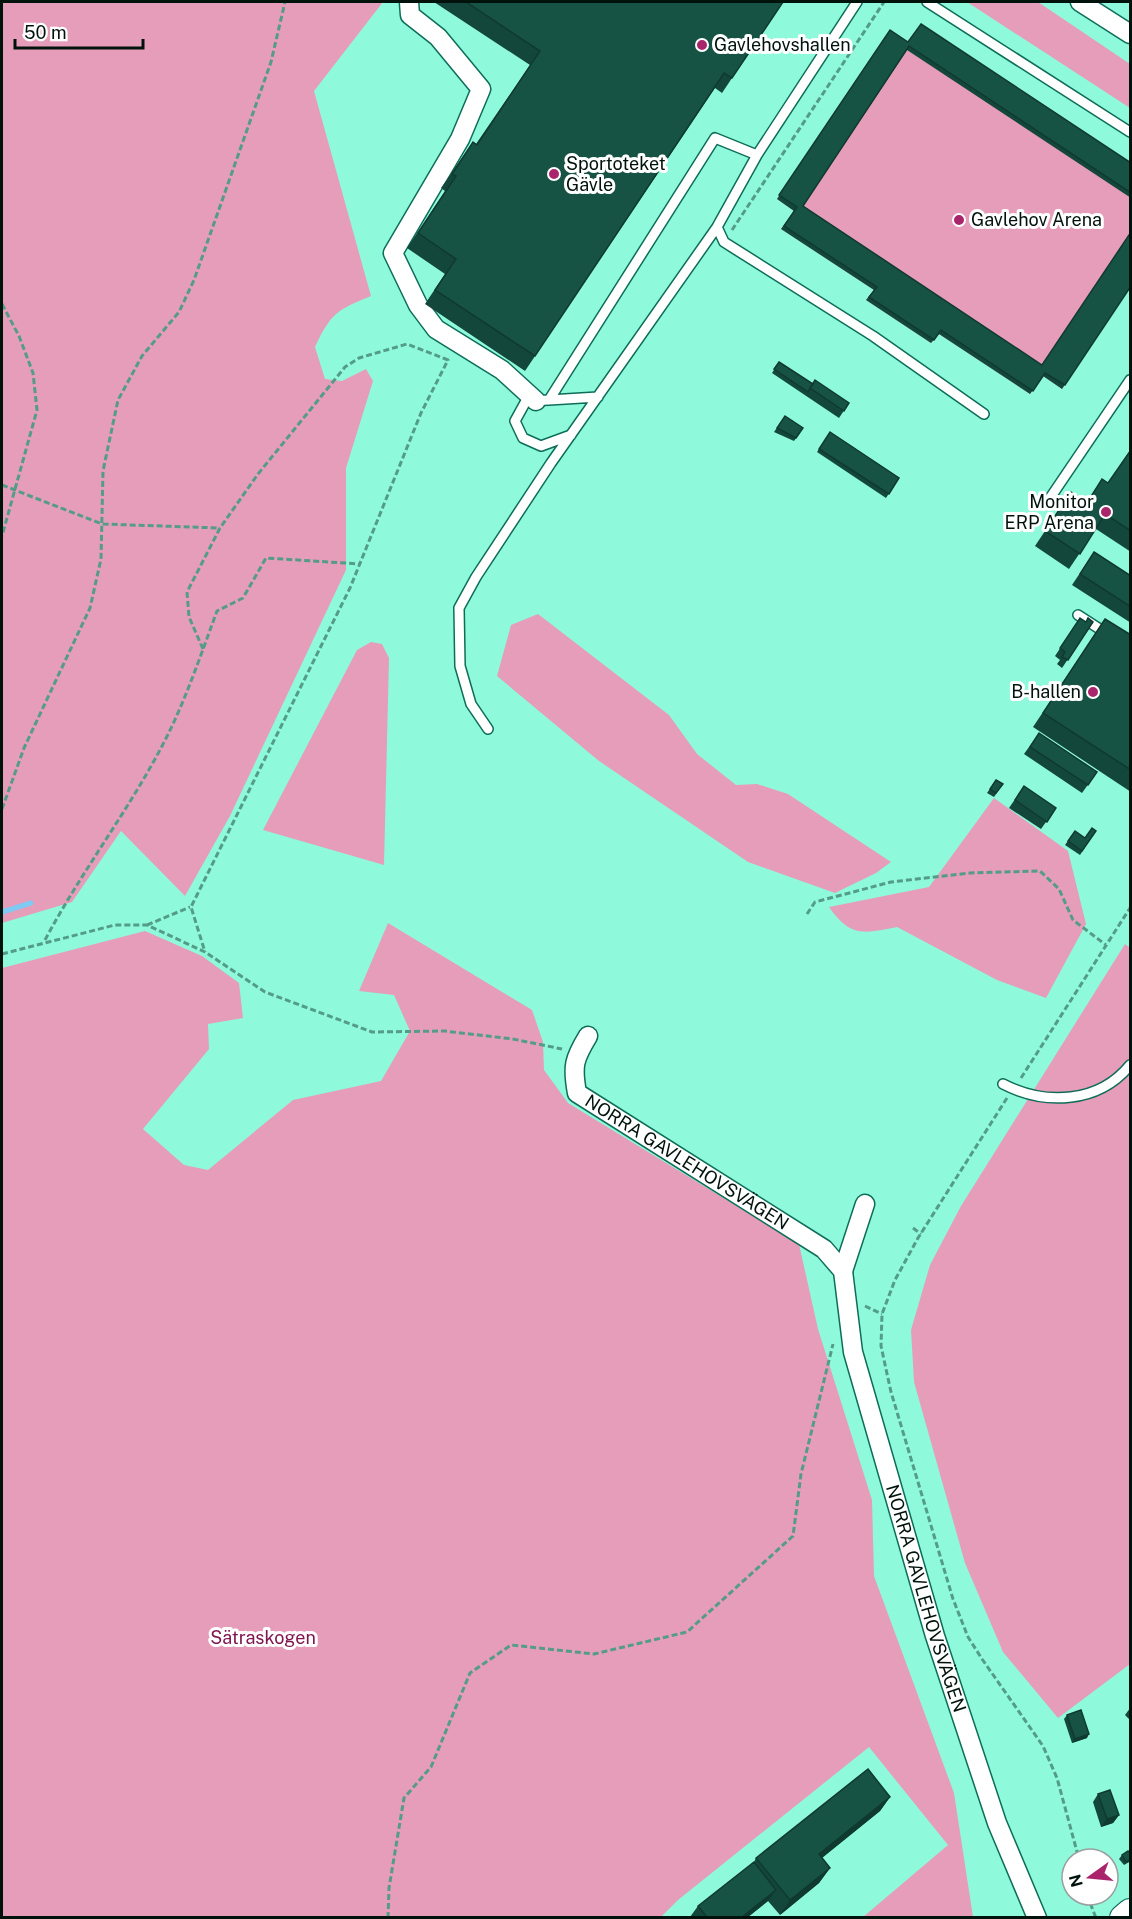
<svg xmlns="http://www.w3.org/2000/svg" width="1132" height="1919" viewBox="0 0 1132 1919" font-family="'Public Sans',sans-serif">
	<style>
		.green { fill: #e69dba }
		.lines { fill: none; stroke-linecap: round; stroke-linejoin: round }
		.stream { stroke: #7ecaf3; stroke-width: 5 }
		.lane-casing { stroke: #0e6d59; stroke-width: 12 }
		.street-casing { stroke: #0e6d59; stroke-width: 21 }
		.secondary-casing { stroke: #0e6d59; stroke-width: 28 }
		.path { stroke: #549c87; stroke-width: 3; stroke-dasharray: 6 3; stroke-linecap: butt }
		.lane { stroke: #fff; stroke-width: 9 }
		.street { stroke: #fff; stroke-width: 18 }
		.secondary { stroke: #fff; stroke-width: 26 }
		.wall { fill: #14473b }
		.shaded-wall { fill: #103a30 }
		.building { fill: #175345; stroke: #103a30; stroke-width: 1.5 }
		.poi-dot { fill: #aa246c; stroke: #fff; stroke-width: 2 }
		.labels { text-anchor: middle; stroke-width: 6; stroke-linejoin: round; paint-order: stroke }
		.poi-label { font-size: 18px; fill: #00120c; stroke: #fff; text-anchor: start }
		.street-label { font-size: 18px; fill: #00120c; stroke: #fff }
		.park-label { font-size: 18px; fill: #801650; stroke: #fff }
	</style>
	<rect width="100%" height="100%" fill="#8efadb"/>
	<path class="green" d="M2,2H383L314,91L371,296C337,310 331,313 315,347L325,379L342,381L366,369L373,381L346,468V570L230,816L185,896L121,831L72,902L2,923Z
		M967,2H1038L1130,64V108Z
		M918,28L1130,168V285L1062,389L1043,376L1030,394L939,334L931,343L866,300L874,290L781,229L794,211L777,199L887,34L905,46Z
		M538,614L669,715L697,754L736,785L757,784L788,794L891,862L876,873L835,893L748,862L599,761L497,676L511,625Z
		M371,642L382,644L389,658L384,865L263,830L357,650Z
		M994,798L1068,851L1086,924L1046,998L997,980L897,927C863,934 850,937 829,907L929,887Z
		M388,923L532,1010L543,1042L544,1070L568,1103L799,1244L818,1329L872,1500L874,1576L954,1793L973,1917H863L948,1845L869,1747L678,1900L661,1917H2V968L145,931L202,956L239,983L243,1018L208,1024L209,1049L143,1129L184,1165L208,1170L293,1100L381,1081L410,1031L394,995L359,991Z
		M1125,944L1130,948V1664L1058,1718L1003,1652L965,1563L914,1382L911,1330L930,1265L961,1206Z"/>
	<g class="lines">
		<path class="stream" d="M2,912L31,903"/>
		<defs>
			<path id="lane" d="M927,2L1130,132
				M717,227L724,242L873,336L984,414
				M549,400L598,397
				M571,435L541,446L523,438L515,421L526,401L549,400L715,138L757,155
				M1046,504L1130,380
				M1078,615L1109,635
				M488,729L471,704L460,666L459,608L476,577L551,463L717,227L757,155L857,2
				M1003,1084C1046,1106 1099,1103 1130,1065"/>
			<g id="street">
				<path d="M409,2L410,15L438,37L481,89L460,139L393,253L418,305L436,329L502,370L536,401"/>
				<path d="M1080,2L1130,34"/>
				<path id="s1" d="M588,1036C574,1059 572,1066 577,1093L824,1249L843,1271L853,1352L935,1636L997,1823L1037,1918"/>
				<path d="M843,1271L865,1204"/>
			</g>
			<path id="secondary" d="M1123,1918L1130,1912"/>
		</defs>
		<use href="#lane" class="lane-casing"/>
		<use href="#street" class="street-casing"/>
		<use href="#secondary" class="secondary-casing"/>
		<path class="path" d="M1129,2H1130
			M732,230L884,2
			M2,304L19,336L33,373L37,410L2,536
			M2,485L102,524L220,528
			M203,649L189,617L187,592L220,528L258,474L345,367L359,358L407,344L448,360L421,413L350,588L191,907L205,952
			M2,809L24,748L90,608L101,559L103,471L118,400L142,356L179,312L194,280L271,62L285,2
			M807,914L815,902L891,882L970,873L1040,871L1059,889L1073,920L1106,945
			M147,925L190,907
			M45,940C80,874 126,814 161,748C184,705 200,657 217,611L243,598L266,558L360,564
			M2,954L115,925H147L205,952L265,992L372,1032L444,1031L513,1039L562,1049
			M1021,1078L1130,908
			M1007,1098L918,1238L895,1280L882,1314L881,1346L891,1392L953,1599L968,1637L982,1659L1043,1746L1057,1778L1079,1859
			M913,1228L921,1234
			M865,1306L882,1314
			M1087,1895L1096,1918
			M388,1918L389,1888L404,1798L431,1767L470,1673L511,1645L594,1654L687,1632L793,1536L801,1474L833,1344"/>
		<use href="#lane" class="lane"/>
		<use href="#street" class="street"/>
		<use href="#secondary" class="secondary"/>
	</g>
	<path class="wall" d="M434,2H783L722,93L715,88L525,371L425,304L445,274L407,248L445,191L441,188L473,142L476,144L530,65Z
		M890,30L908,42L1131,163V198L907,50L803,206L1042,365L1131,286L1062,389L1043,376L1030,394L939,334L931,343L866,300L874,290L781,229L794,211L777,199Z
		M779,362L813,384L849,403L839,418L772,373Z
		M785,416L803,428L794,441L774,432Z
		M830,432L899,478L886,498L817,452Z
		M1131,449V552L1096,529L1069,569L1035,546L1071,492L1087,502L1102,479L1108,483Z
		M1094,552L1131,576V623L1072,585Z
		M1080,618L1086,622H1093L1062,668L1057,664L1060,660L1055,656Z
		M1105,619L1131,635V792L1033,727Z
		M1039,733L1097,772L1082,793L1024,754Z
		M996,780L1003,784L994,797L987,793Z
		M1024,786L1056,808L1041,829L1009,808Z
		M1075,831L1085,838L1096,831L1080,855L1065,845Z
		M1131,1707V1721L1125,1715Z
		M1067,1715L1087,1738L1072,1743L1064,1719Z
		M1098,1794L1119,1815L1113,1823L1101,1827L1093,1802Z
		M890,1797L880,1811L822,1858L830,1868L819,1883L780,1915L768,1901L748,1917H690L698,1906L754,1862L756,1858Z
		M1131,1854V1861L1124,1865L1119,1859L1122,1855Z"/>
	<path class="shaded-wall" d="M1089,1734L1087,1738L1072,1743L1075,1739Z
		M890,1797L880,1811L808,1869L819,1854Z
		M1119,1815L1113,1823L1101,1827L1107,1819Z
		M830,1868L819,1883L780,1915L790,1900Z
		M776,1890L768,1901L748,1917H742Z"/>
	<path class="building" d="M466,2H783L732,78L724,73L535,356L435,290L456,259L418,233L456,176L452,174L473,142L477,145L540,51Z
		M921,24L1131,163V193L909,46L803,206L1042,365L1131,232V286L1065,385L1045,373L1033,391L941,330L934,340L869,297L877,287L784,226L797,207L779,195L890,30L908,42Z
		M779,362L813,384L808,392L774,369Z
		M815,380L849,403L844,411L810,388Z
		M785,416L803,428L796,438L777,428Z
		M830,432L899,478L889,494L819,449Z
		M1131,450V531L1105,514L1080,554L1045,531L1071,492L1087,503L1102,479L1108,483Z
		M1094,552L1131,576V607L1080,574Z
		M1080,618L1086,622L1088,618L1093,622L1068,660L1062,657L1065,652L1060,648Z
		M1105,619L1131,635V770L1043,713Z
		M1039,733L1097,772L1088,785L1030,747Z
		M996,780L1003,784L996,793L990,789Z
		M1024,786L1056,808L1047,822L1015,800Z
		M1092,828L1096,831L1082,851L1068,841L1075,831L1085,838Z
		M1081,1710L1089,1734L1075,1739L1067,1715Z
		M868,1769L890,1797L819,1854L830,1868L790,1900L756,1858Z
		M1110,1790L1119,1815L1107,1819L1098,1794Z
		M1128,1851L1131,1854V1859L1126,1862L1122,1855Z
		M754,1862L776,1890L742,1917H707L698,1906Z"/>
	<g class="poi-dot">
		<circle cx="702" cy="45" r="6"/>
		<circle cx="554" cy="174" r="6"/>
		<circle cx="959" cy="220" r="6"/>
		<circle cx="1106" cy="512" r="6"/>
		<circle cx="1093" cy="692" r="6"/>
	</g>
	<g class="labels">
		<g class="poi-label">
			<text x="714" y="51">Gavlehovshallen</text>
			<text x="566" y="170">Sportoteket<tspan x="566" dy="21">Gävle</tspan></text>
			<text x="971" y="226">Gavlehov Arena</text>
			<text x="1094" y="508" text-anchor="end">Monitor<tspan x="1094" dy="21">ERP Arena</tspan></text>
			<text x="1081" y="698" text-anchor="end">B-hallen</text>
		</g>
		<g class="street-label">
			<text dy="6" stroke="none"><textPath href="#s1" startOffset="190">NORRA GAVLEHOVSVÄGEN</textPath></text>
			<text dy="6" stroke="none"><textPath href="#s1" startOffset="720">NORRA GAVLEHOVSVÄGEN</textPath></text>
		</g>
		<g class="park-label">
			<text x="263" y="1644">Sätraskogen</text>
		</g>
	</g>
	<rect width="1132" height="1919" fill="none" stroke="#00120c" stroke-width="6"/>
	<g transform="translate(1090 1877) rotate(255)"><circle r="28" fill="#ffffff" stroke="#99a09e" stroke-width="1.5"/>
	<path d="M0-4.5L10 22L0 15L-10 22Z" fill="#aa246c"/>
	<text y="-9" font-size="16" font-weight="bold" text-anchor="middle" fill="#00120c">N</text>
	</g>
	<path d="M15 39v9h128v-9" fill="none" stroke="#00120c" stroke-width="3"/>
	<text x="24" y="39" font-size="18" fill="#00120c" stroke="#ffffff" stroke-width="4.5" paint-order="stroke">50 m</text>
</svg>
